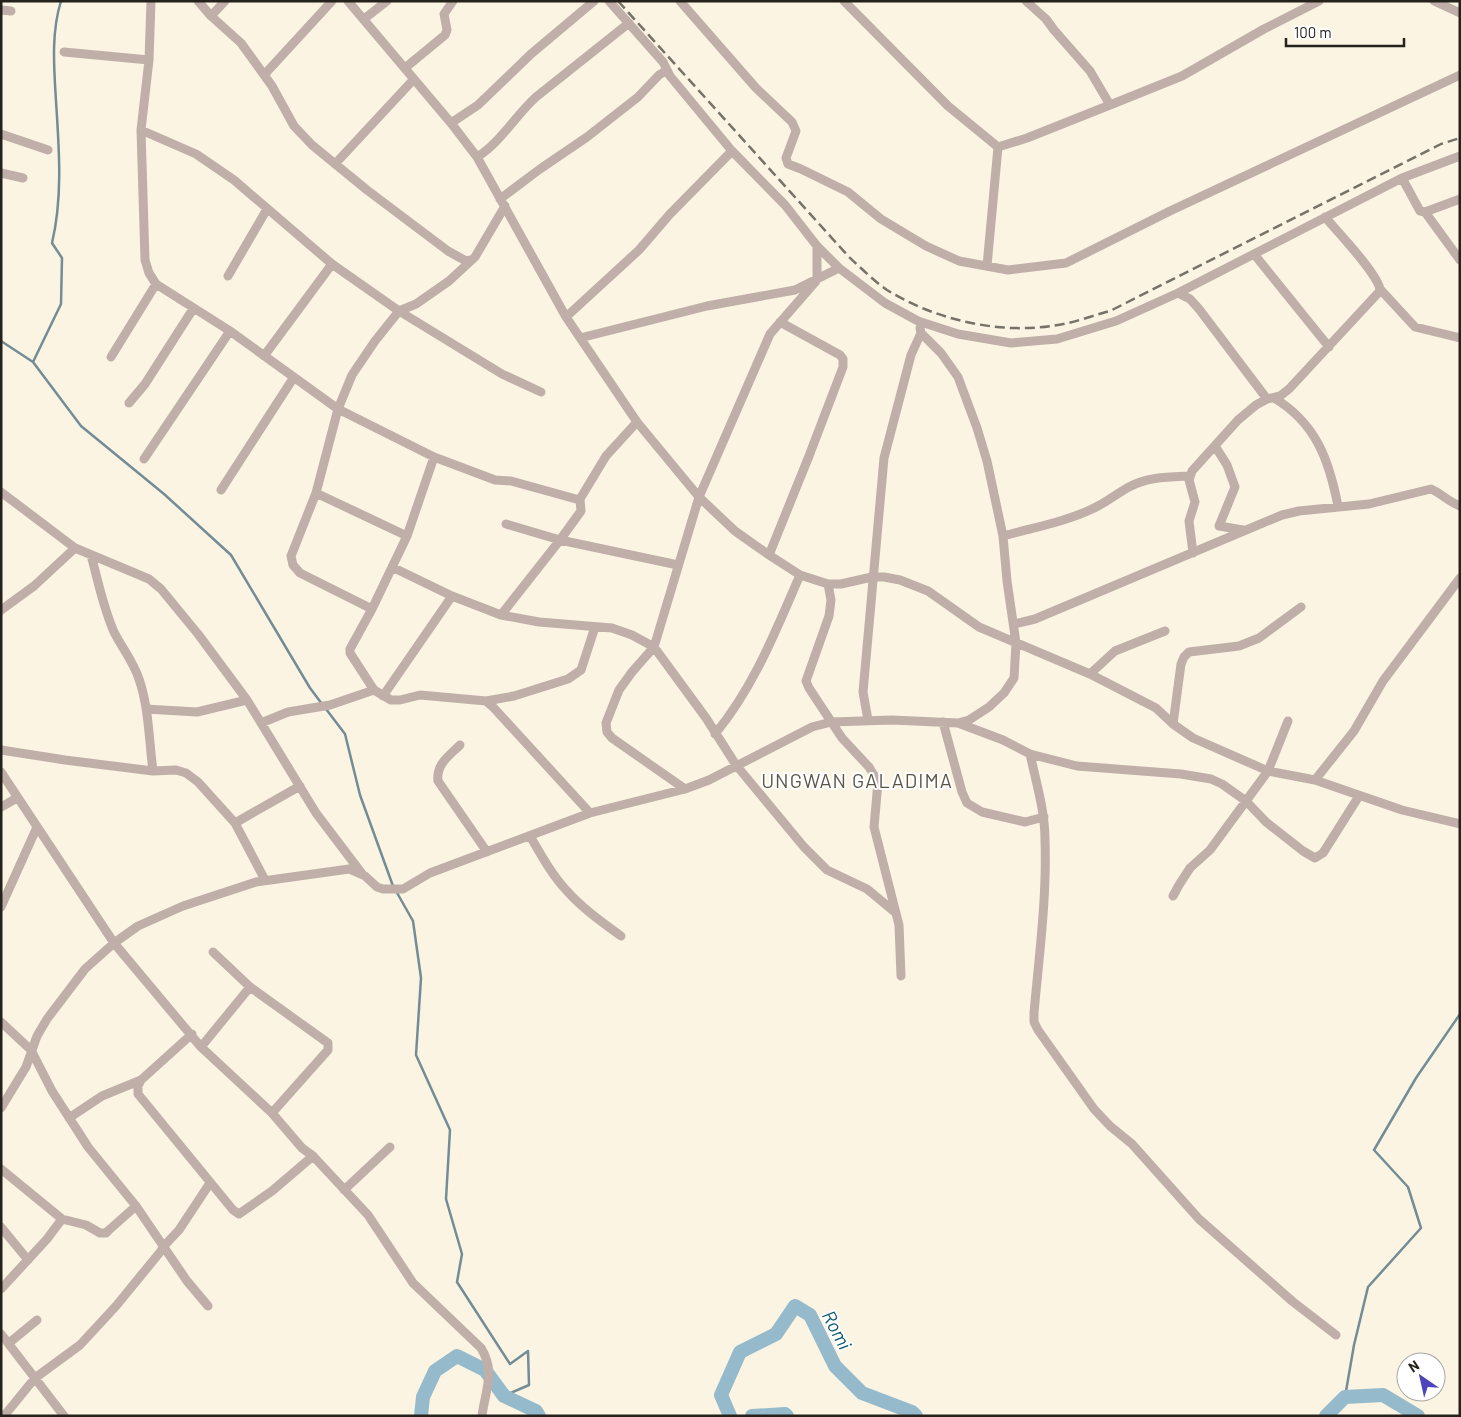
<svg xmlns="http://www.w3.org/2000/svg" width="1461" height="1417" viewBox="0 0 1461 1417" font-family="Barlow,sans-serif">
	<style>
		.lines { fill: none; stroke-linecap: round; stroke-linejoin: round }
		.stream { stroke: #738c96; stroke-width: 2.5 }
		.river { stroke: #94bacb; stroke-width: 14 }
		.street { stroke: #c0afa9; stroke-width: 9 }
		.rail { stroke: #767267; stroke-width: 2.5; stroke-dasharray: 10 5; stroke-linecap: butt }
		.labels { text-anchor: middle; stroke-width: 4; stroke-linejoin: round; paint-order: stroke }
		.water-label { font-size: 19px; font-style: italic; fill: #0e5972; stroke: #fff }
		.quarter-label { font-size: 20px; letter-spacing: 1px; fill: #5c5648; stroke: #fff }
	</style>
	<rect width="100%" height="100%" fill="#fbf4e3"/>
	<g class="lines">
		<path class="stream" d="M1,341L33,362L81,426L164,494L231,555L310,688L322,704
			M33,362L61,304L62,258L52,243C63,197 59,148 56,101C54,68 51,33 61,1
			M326,709L345,734L360,795L393,886
			M396,891L413,921L421,978L416,1055L450,1130L446,1199L462,1254L457,1282L510,1364L528,1351L529,1385L504,1396
			M1345,1397L1354,1345L1368,1287L1421,1228L1408,1187L1374,1150L1416,1078L1460,1014"/>
		<path class="river" d="M421,1416L423,1397L435,1371L457,1356L485,1370L504,1396L536,1411L539,1416
			M730,1416L721,1395L740,1352L776,1334L795,1306L810,1315L835,1366L862,1393L912,1412L916,1416
			M752,1416L785,1414L787,1416
			M1326,1416L1345,1397L1383,1395L1418,1416"/>
		<path class="street" d="M151,1L149,60L141,130L145,260L149,273L156,284L230,331L338,409L434,457L495,480L511,481L576,499H580
			M198,1L211,16L241,43L272,86L294,126L312,145L367,190L448,251L466,261L471,260
			M348,1L451,123L477,157L566,317L637,422L699,497L735,531L769,555L800,575L828,584H841L872,577H884L900,580L928,591L979,627L1090,674L1156,708L1173,724L1193,738L1268,771L1315,780L1402,810L1460,824
			M609,1L663,62L670,76L732,151L785,205L817,246L839,268L885,303L918,321L958,334L1011,343L1057,339L1116,321L1178,293L1402,178L1460,156
			M680,1L756,88L792,122L796,131L786,158L788,164L801,169L848,192L881,219L926,246L959,261L1008,270L1066,263L1170,211L1460,75
			M844,1L948,106L998,147
			M1026,1L1046,19L1054,30L1090,71L1110,105L1182,76L1264,29L1319,1
			M1434,1L1460,13
			M1,10L11,11
			M211,16L225,1
			M364,19L387,1
			M64,52L149,60
			M405,68L445,35L447,30L444,14L453,1
			M264,75L332,1
			M451,123L478,105L531,54L594,1
			M141,130L196,154L234,180L332,264L399,311L502,374L541,392
			M1,134L48,150
			M998,147L1027,138L1110,105
			M477,157C501,142 515,116 536,97L629,23
			M335,164L414,79
			M1,173L23,178
			M1402,178L1420,211L1425,212L1460,260
			M500,199L540,169L587,137L638,97L659,75L667,70
			M1425,212L1460,199
			M1325,217C1338,232 1376,272 1380,289L1415,327L1460,338
			M1254,254L1329,347
			M987,266L998,147
			M228,276L267,209
			M1178,293L1190,299L1199,309L1267,399
			M566,317L639,250L670,214L732,151
			M921,333L941,353L958,377L977,428L987,461L1003,536L1007,581L1016,643L1014,678L1004,693L989,707L969,720L958,723
			M580,338L707,306L795,290L839,268
			M264,356L332,264
			M111,357L156,284
			M1274,398C1316,423 1329,460 1338,506
			M129,403L145,384L193,309
			M1215,446L1227,465L1235,487L1219,526L1243,530
			M434,457L407,536L372,609L350,649V653L374,690L391,700H400L420,695L486,701L493,707L590,813
			M144,459L230,331
			M221,490L294,377
			M1,492L75,548L149,579L161,589L198,634L247,700L316,813L363,875
			M316,493L407,536
			M506,524L560,540L678,565
			M1003,536C1032,528 1065,522 1092,509C1106,503 1116,494 1129,487C1147,477 1168,477 1189,476
			M1193,553L1189,521L1195,502L1189,480L1192,471L1238,420L1256,405L1267,399L1280,396L1289,389L1379,292L1380,289
			M91,555C98,581 103,607 114,632C122,648 133,661 139,679C149,708 149,741 153,771
			M769,555L809,456L843,367V359L840,355L780,322
			M392,567L452,596L501,615L539,622L612,628L632,635L654,647L706,718L736,765L804,847L827,870L867,889L896,913
			M828,584L831,600L829,616L806,681L809,688L842,738L869,767L878,782L874,827L899,925L901,976
			M372,609L300,573L293,565L291,556L316,493L338,409L352,375L375,341L399,311L416,304L449,281L475,257L505,206
			M1,610L34,586L75,548
			M501,615L560,540L581,511L580,499L606,456L637,422
			M1014,624L1035,619L1282,515L1299,511L1369,504L1431,489C1442,494 1449,502 1460,506
			M1090,674L1115,651L1165,631
			M383,696L452,596
			M486,701L514,696L568,679L581,670L595,627
			M146,709L197,712L247,700
			M868,720L863,692L884,458L911,355L921,333L920,328
			M943,722L962,792L967,803L982,812L1025,822L1044,817
			M261,723L288,712L330,705L374,690
			M1173,724L1181,664L1184,657L1189,652L1239,646L1259,638L1301,607
			M715,734C754,687 776,630 800,575
			M460,745C449,756 436,764 438,781L487,852
			M1,750L65,760L153,771L176,770L186,773L198,782L235,823L265,880
			M1030,754L1077,766L1181,774L1211,779L1222,784L1246,801L1266,822L1303,851L1315,858L1323,853L1359,796
			M1,772L114,943L201,1047L272,1113L302,1148L313,1156L368,1215L413,1283L481,1348C496,1372 485,1391 482,1416
			M1315,780L1354,731L1383,681L1460,578
			M685,789L612,738L607,732L606,723L619,690L632,672L654,647L699,497L770,334L817,280V246
			M1,807L17,798
			M235,823L300,786
			M530,836C541,855 552,875 567,891C582,908 602,922 621,936
			M1173,896L1179,885L1190,868L1210,850L1268,771L1288,721
			M1,907L37,827
			M213,952L250,987L328,1043V1050L272,1113
			M1,1022L31,1050L52,1091L88,1147L136,1206L187,1281L208,1306
			M201,1047L250,987
			M141,1080L138,1086V1094L233,1210L239,1214L272,1191L313,1156
			M1,1108L26,1067L37,1036L47,1019L85,969L114,943L138,926L183,906L256,882L349,869L365,876L377,887L383,889H403L430,873L590,813L685,789L709,780L812,727L831,722L892,720L958,723L1003,740L1030,754C1036,782 1045,811 1045,840C1047,898 1039,956 1034,1013V1022L1038,1030L1094,1109L1110,1126L1132,1144L1199,1219L1292,1301L1336,1335
			M69,1118L102,1096L141,1080L192,1034
			M1,1169L62,1219L86,1225L100,1233H106L109,1230L136,1206
			M344,1190L390,1147
			M1,1227L28,1260
			M1,1289L47,1239L62,1219
			M1,1334L64,1416
			M9,1343L37,1320
			M4,1416L35,1378L80,1345L116,1306L161,1251L163,1247L179,1230L210,1183"/>
		<path class="rail" d="M618,1L849,257C861,268 874,281 887,290C934,319 996,334 1051,326C1071,324 1091,316 1110,311L1441,144L1460,138"/>
	</g>
	<g class="labels">
		<g class="water-label">
			<text transform="translate(837 1330) rotate(62)" y="7">Romi</text>
		</g>
		<g class="quarter-label">
			<text x="857" y="788">UNGWAN GALADIMA</text>
		</g>
	</g>
	<rect width="1461" height="1417" fill="none" stroke="#25221c" stroke-width="5"/>
	<g transform="translate(1421 1377) rotate(326)"><circle r="24" fill="#ffffff" stroke="#a8a7a4"/>
	<path d="M0-4L9 19L0 12L-9 19Z" fill="#4d45bb"/>
	<text y="-8" font-size="14" font-weight="bold" text-anchor="middle" fill="#25221c">N</text>
	</g>
	<path d="M1286 38v8h118v-8" fill="none" stroke="#25221c" stroke-width="2.5"/>
	<text x="1294" y="38" font-size="15" fill="#25221c" stroke="#ffffff" stroke-width="4" paint-order="stroke">100 m</text>
</svg>
